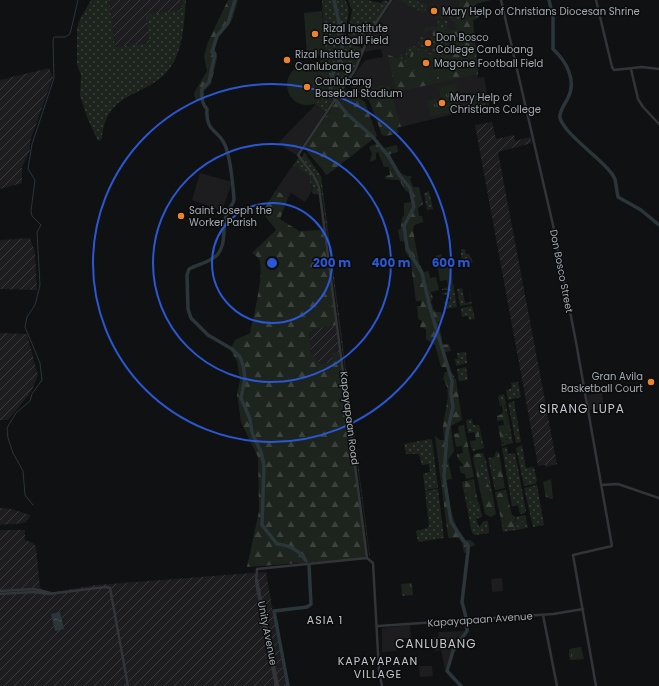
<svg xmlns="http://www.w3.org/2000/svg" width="659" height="686" viewBox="0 0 659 686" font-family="Poppins,sans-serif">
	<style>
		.built { fill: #1d1d1f }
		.industrial { fill: url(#industrial-furrows) }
		.grass { fill: url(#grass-dots) }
		.forest { fill: url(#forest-firs) }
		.park { fill: url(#park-tufts) }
		.garden { fill: #1d241d }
		.water { fill: url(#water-ripples) }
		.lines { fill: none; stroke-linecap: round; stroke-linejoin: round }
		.stream { stroke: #2a363a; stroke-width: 1 }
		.river { stroke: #2a363a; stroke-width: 3.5 }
		.minor { stroke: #323437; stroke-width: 2.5 }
		.ring { fill: none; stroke: #2a57d4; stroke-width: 2 }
		.poi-dot { fill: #eb832f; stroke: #0c0c0d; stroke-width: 1.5 }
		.labels { text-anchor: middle; stroke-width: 3; stroke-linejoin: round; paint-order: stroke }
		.poi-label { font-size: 10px; fill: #a2abb2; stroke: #0c0c0d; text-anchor: start }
		.street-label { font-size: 10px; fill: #a2abb2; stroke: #0c0c0d }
		.neighbourhood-label { font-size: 11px; letter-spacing: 1px; fill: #c3c8ce; stroke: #0c0c0d }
		.quarter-label { font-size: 12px; letter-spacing: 1px; fill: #c3c8ce; stroke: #0c0c0d }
		.centre { fill: #2a57d4; stroke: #0c0c0d; stroke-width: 2 }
		.ring-label { font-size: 12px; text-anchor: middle; font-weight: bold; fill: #2a57d4; stroke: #0c0c0d; stroke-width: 3; stroke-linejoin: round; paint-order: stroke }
	</style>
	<defs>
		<pattern id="industrial-furrows" width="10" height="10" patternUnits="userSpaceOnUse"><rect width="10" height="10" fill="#1d1d1f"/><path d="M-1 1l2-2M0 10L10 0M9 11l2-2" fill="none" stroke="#3b3b3d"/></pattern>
		<pattern id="grass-dots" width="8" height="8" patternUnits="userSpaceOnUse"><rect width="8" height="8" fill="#1d241d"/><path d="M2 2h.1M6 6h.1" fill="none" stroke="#3b413b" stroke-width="1.8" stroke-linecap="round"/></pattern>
		<pattern id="forest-firs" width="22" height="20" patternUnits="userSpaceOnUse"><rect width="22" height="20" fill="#1d241d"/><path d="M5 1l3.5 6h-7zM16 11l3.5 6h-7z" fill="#3b413b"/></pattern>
		<pattern id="park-tufts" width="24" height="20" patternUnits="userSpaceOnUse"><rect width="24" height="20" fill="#1d241d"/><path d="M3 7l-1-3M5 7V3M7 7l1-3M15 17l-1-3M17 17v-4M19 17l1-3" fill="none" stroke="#3b413b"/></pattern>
		<pattern id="water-ripples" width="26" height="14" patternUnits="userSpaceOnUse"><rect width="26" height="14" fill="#2a363a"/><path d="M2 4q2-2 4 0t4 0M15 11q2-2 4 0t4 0" fill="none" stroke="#465054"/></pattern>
	</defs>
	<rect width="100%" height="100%" fill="#101112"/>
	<path class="built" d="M393,0H469L475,37L478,78L484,77L490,108L463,115L462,112L401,127L390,85L366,90H357L353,77L361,65L366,60L383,57L381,49L364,52L373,31Z
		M315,105L325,112L296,155L278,143Z
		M293,165L310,177V183L313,189L305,202L291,193L288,198L276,190Z
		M200,173L232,182L222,211L192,200Z
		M602,393L604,409L589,410L587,395Z
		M502,578L503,591L492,592L491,579Z
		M410,625L411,638L396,639V651L382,652V628Z
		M464,631L466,632L464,637L452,650L445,670L441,650L435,651L433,638L439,636L438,632Z
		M419,666H432L433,676L420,677Z"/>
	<path class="industrial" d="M109,0H183L182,10L150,43L115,47Z
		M49,68L53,77L30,141V150L22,167V183L0,189V80Z
		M492,122L496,139L514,135L515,141L530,137L532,143L498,152L557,464L546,467L545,465L538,466L475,125Z
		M30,238L35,252L37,290L0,289V240Z
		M336,325L339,352L333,363L321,364L311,355L309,333L313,328Z
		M0,333L27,334L38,375L31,392L8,420H0Z
		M0,508L12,509L30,515L29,518L25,523L0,525Z
		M0,530H25V540L33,543L36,547L40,588L48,593L96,585L266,572L286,686H0Z"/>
	<path class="grass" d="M91,0H109L115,47L150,43L146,15L182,10L183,0H186C184,21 184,46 172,65C151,99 106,87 102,139L98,141L87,117L80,96L81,75L77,65V28L80,19Z
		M322,0H345C354,12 343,24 346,37L352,45L363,48L355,67L325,112L314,104L325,93L327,83L320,70V55H325Z
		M348,0H368L380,3L385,0L388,2L363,43L354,42L348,35L352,10Z
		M401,0H415L420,3L427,4V6L425,12L422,13C416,6 408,9 401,0Z
		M460,2L465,16L463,21L457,23L454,36L451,39L452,35L447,28H440L438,22V28L433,30L430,29V27H437L438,20L448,21L447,28L455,31L456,22L451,20V18L445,16L439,19L435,18L439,15L440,9L451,16L453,13L449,10L450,7L458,9Z
		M420,37L433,39L441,37L442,42L445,43L447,47L444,48L445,44L442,43L441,46L440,45V42L437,41L434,49L442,53L444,50L442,56L447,61L440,73V81L408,69L416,48L413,47L411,55L408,54L407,57L409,58L405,63L399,58L400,54H403L402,59L405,60L407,47L416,46L437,55L439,58L416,49L409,67L435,78L442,59L438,54L431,51L433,45L431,44L429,50L417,45V43L423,40H419Z
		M304,152L321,176L370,556L369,554L321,187L315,175L302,158Z
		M299,157C308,169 317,179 319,195L312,193L313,187L310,183V177L293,165Z
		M429,191L433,209L427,210L424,193Z
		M461,249H465L466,254H469L473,262L467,264L461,262Z
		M450,265L457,307L446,309L444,302L450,301L449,294L443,295L442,293L448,292V290H442V289L448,287L447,280L449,271L443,273L441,270L444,266Z
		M462,288L465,303L471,302L469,288L472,304L460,306L457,289Z
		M472,306L475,319L469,320L468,316L462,317L461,308Z
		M466,352L467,363L456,366L455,359H458L457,353Z
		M466,367L468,380L459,381L457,369Z
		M518,382L521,397L508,400L506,390L512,388L511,383Z
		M504,394L513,443L502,446L501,441L503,444L509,440L505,438L504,434L510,433L504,404L500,399L501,406H500L498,396Z
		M514,401L521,442L516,443L508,403Z
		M472,419L473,425H479L484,448L473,451L471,447L475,449L481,446L479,430L474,429L475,432L468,433L466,420Z
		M430,439L432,440L438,488L425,490L423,474L430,472L429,464L422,465L419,454H406L404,444Z
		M522,445L526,468L534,467L537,481L535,484L524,486L516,448Z
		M507,447L508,454L515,453L526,511L525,513L520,514L518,505L512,506L502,448Z
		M496,457C493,468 500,475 497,487L500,489L495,490L488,458Z
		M486,461L493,497H490L489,486C484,482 474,477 480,467L479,462Z
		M474,479L475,484L474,481L464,483L469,503L472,498L479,503L482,517L476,519L479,527L484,521H488L489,533L475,535L472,533L462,482Z
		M537,485L544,525L533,527L524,488Z
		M438,489L444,538L418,542L416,531L427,528L429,526L425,491Z
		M506,490L508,498L506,491L496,494L502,525L513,528L515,525L521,521V520L515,523L516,517L525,515L528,528L503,532L495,492Z"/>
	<path class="forest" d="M228,0H238L232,20L219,36L215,48L217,58L211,84L204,91V98L196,101L194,93L207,71L204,56L208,42Z
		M460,0L465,2L467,0H491L476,4L479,18L473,20L478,74L396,92L388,55L400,59L405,63L410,57L413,47L416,48L408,69L440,80L439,75L447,61L442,56L443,53H450L448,50V46L442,38L449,39L454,36L457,22L463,21L465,16L459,10Z
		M440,20V28H447L452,35L450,38L444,35L433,36L432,31L428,30L424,34L425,28L428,27L431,30L436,29Z
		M354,82L358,91L390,85L401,127L397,128L399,133L386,136L382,135L369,100L351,87Z
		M345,89L348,90L365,102L377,136L327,175L304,148Z
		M378,143L384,148L397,145L398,152L390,154C392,165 400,176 412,177L410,179L413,187H419L423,204L418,208L419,216H422L423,222L414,225L413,230L419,263L424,272L429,271L430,278L436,277L439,290L431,292L433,298L431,302L435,312H441L443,319L438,322L442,338L441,345L449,344L451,351L445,352L448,367H441L435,345L426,339V329L420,327L422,321L418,319L417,306H421V301H416L410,258L405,252V242L400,241L398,230L401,228L402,217L404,216V203L412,202L411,194L406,191L399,180L385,179V176L390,175L389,167H384L378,152L376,153V159L371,162L370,160L372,154L369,147Z
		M276,190L288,198L280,219L299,231L323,230L336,325L313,329L309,333L311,354L321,364L333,362L332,353L339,352L366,554L364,558L247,567L259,511L258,457L241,422L237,394L240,380L237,361L230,350L235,340L250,333C253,318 265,272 259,259C257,257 254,254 252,253L276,230L262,212Z
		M441,254L444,266L441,272L444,271L448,266L450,276L448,280L440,281L436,256Z
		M451,371L456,380L462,420L451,426L454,451L448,460L452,479L446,480C450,504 450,518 464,540H471L475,544L474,546L469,547V552L464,553L462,543L458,538H449L448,536L435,436L440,440H444C444,435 443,431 443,427C444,413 453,390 443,379L445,372Z
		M500,399H502L503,401L510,433L505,434V438L510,442L505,444L501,441L498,426L504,425L503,420L497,421V416L502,414L503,411Z
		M464,425L474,477L466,479L465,474L461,473L459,466H463V464L458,459L457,454L463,453L462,446L456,447L454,434L459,433L458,426Z
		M478,427L481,446L480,449H475L471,447L470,441L476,440L474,429Z
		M496,451L499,453L505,488L500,489L495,486C498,478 500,477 494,471L496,468L493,461Z
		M483,453L486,461L479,462L480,467L478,470C480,483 484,479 489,486L490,497H493L496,514L491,517L485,514L473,458L474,454Z
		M551,479L553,499H551L546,497L543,482Z
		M474,481L478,503L472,498L469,503L464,483Z
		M506,491L512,515L516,517L514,522L521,520L524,524L522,526L515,525L513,528L503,529L496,494Z"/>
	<path class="park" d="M456,84L461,110L431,116L427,101L441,98L439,87Z
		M483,94L485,105L472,107L470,97Z
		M412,583L413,595L402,596L401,584Z
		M581,647L584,659L570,660L569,649Z"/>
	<path class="garden" d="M322,11L325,55L307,56L304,13Z
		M416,49L443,59L435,78L408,68Z
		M287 85a20 20 0 1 1 40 0a20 20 0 1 1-40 0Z"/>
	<path class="water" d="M60,612L64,629L55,631L51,614Z"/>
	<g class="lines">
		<path class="stream" d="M33,505L25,495L23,471L13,453L8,438L7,428L16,413L30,401L32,394L42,380L40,363L25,327L27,317L35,305L40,285L37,232L41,225L32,216L31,211L35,180L28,169L32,144L54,78L53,41L54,37H65L70,34L78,0"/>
		<path class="river" d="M235,0L228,23L217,36L212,52L215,54L209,82L202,89C201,97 202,104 207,109C205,132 219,130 225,145C230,157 233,186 234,199C234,204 227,210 226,216C222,228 227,246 216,256C208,263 198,264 189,269L187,275L188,309L191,318L208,335L232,349L240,357L243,365L245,378L241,398L250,419L252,433L261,452L264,465L262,525L277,544C289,545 300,551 306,561
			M334,0L343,40L341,57L330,80L331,94L347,114L373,137L389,157L400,176L410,188L414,207L404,226L407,248L422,273L430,308L452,381L451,393L453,407L447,433L444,476L451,522L468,547V551L462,602L467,621V631L453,651L447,671L461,686
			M549,0L553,17V49C566,61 577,80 568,98C565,104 559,111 560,118C565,135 601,158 612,174L615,179L618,197L641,210L659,225
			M288,686L274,611L307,607L311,604L309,565"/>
		<path class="minor" d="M501,0L553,225L576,342L612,546L573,555L596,686
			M596,0L612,67L614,70L642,67L659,69
			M631,69L638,99L643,107L659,124
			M601,485L618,484L659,498
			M367,558L319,187L314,176L298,155L355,70L372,29L391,0
			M367,558L373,563L379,671L382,686
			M257,580L278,686
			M0,591L34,589L51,593
			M0,594L34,592L48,594L106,587L110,588L128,686
			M543,615L557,686
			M378,626L553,614L583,609
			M276,686L256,582L257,569L367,558"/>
	</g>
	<g class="ring">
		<circle cx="272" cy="263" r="60"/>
		<circle cx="272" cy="263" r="119"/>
		<circle cx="272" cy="263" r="179"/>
	</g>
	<g class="poi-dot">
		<circle cx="434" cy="11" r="4"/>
		<circle cx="315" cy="34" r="4"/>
		<circle cx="428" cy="43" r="4"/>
		<circle cx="287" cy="60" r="4"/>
		<circle cx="426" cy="63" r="4"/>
		<circle cx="307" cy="87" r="4"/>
		<circle cx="442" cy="103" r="4"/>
		<circle cx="181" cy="216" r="4"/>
		<circle cx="651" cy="382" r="4"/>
	</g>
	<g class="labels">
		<g class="poi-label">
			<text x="442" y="15">Mary Help of Christians Diocesan Shrine</text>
			<text x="323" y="32">Rizal Institute<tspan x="323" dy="12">Football Field</tspan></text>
			<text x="436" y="41">Don Bosco<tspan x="436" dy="12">College Canlubang</tspan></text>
			<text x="295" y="58">Rizal Institute<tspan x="295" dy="12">Canlubang</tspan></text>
			<text x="434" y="67">Magone Football Field</text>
			<text x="315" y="85">Canlubang<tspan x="315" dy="12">Baseball Stadium</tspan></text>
			<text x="450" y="101">Mary Help of<tspan x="450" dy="12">Christians College</tspan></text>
			<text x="189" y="214">Saint Joseph the<tspan x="189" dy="12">Worker Parish</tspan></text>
			<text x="643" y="380" text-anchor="end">Gran Avila<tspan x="643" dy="12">Basketball Court</tspan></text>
		</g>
		<g class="street-label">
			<text transform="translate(562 271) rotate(79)" y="4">Don Bosco Street</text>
			<text transform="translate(350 418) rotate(83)" y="4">Kapayapaan Road</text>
			<text transform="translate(480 619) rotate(-4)" y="4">Kapayapaan Avenue</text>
			<text transform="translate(268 633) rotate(79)" y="4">Unity Avenue</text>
		</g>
		<g class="neighbourhood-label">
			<text x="325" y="624">ASIA 1</text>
			<text x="378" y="665">KAPAYAPAAN<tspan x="378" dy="13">VILLAGE</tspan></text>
		</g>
		<g class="quarter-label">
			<text x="582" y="413">SIRANG LUPA</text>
			<text x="436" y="648">CANLUBANG</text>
		</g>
	</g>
	<circle cx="272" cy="263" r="6" class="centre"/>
	<g class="ring-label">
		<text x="332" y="267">200 m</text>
		<text x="391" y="267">400 m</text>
		<text x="451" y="267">600 m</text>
	</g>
</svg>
